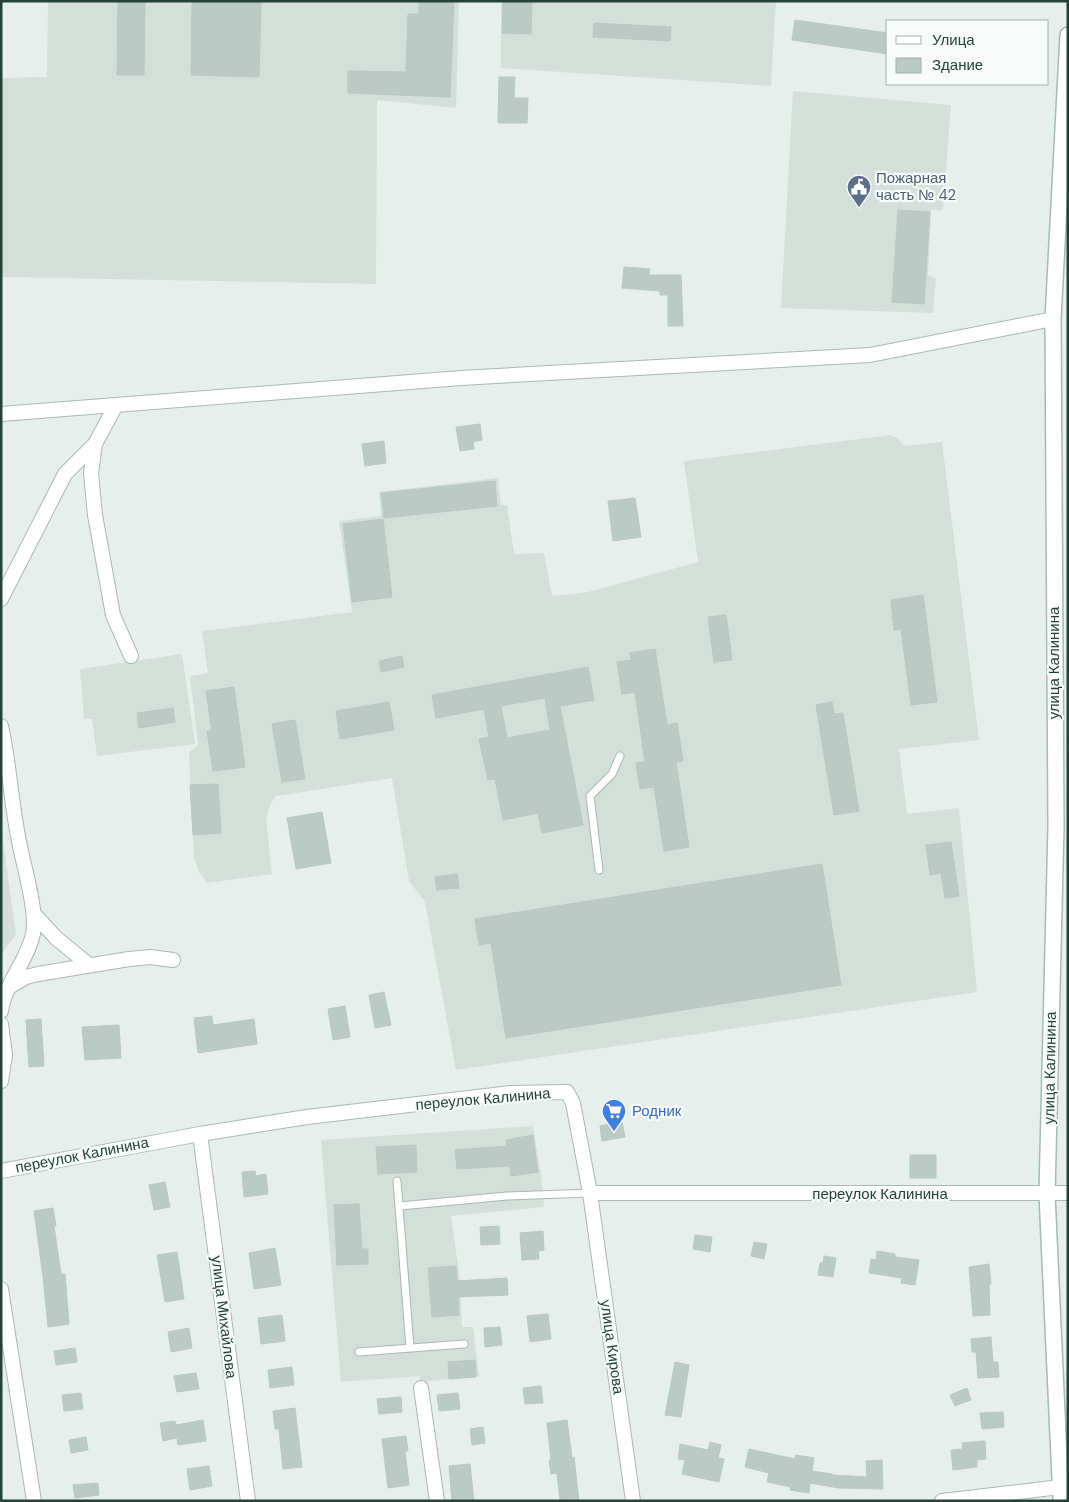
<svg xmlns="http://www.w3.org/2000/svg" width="1069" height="1502" viewBox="0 0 1069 1502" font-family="'DM Sans',sans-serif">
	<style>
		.built { fill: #d4dfda }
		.building { fill: #bbcac4; stroke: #b8c9c2; fill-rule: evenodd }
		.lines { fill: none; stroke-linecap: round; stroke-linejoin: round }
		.lane-casing { stroke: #a8b8b2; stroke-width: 9 }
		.street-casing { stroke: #a8b8b2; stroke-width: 16 }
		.secondary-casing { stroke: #a4bbb3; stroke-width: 18 }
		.lane { stroke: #fff; stroke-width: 7 }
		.street { stroke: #fff; stroke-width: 14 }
		.secondary { stroke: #fff; stroke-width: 15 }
		.labels { text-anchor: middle; stroke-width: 4.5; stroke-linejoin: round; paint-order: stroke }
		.service-label { font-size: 15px; fill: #4e5e75; stroke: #f7fbf9; text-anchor: start }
		.street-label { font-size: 15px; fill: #24423a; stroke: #f7fbf9 }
		.shop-label { font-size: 15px; fill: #366cbe; stroke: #f7fbf9; text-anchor: start }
	</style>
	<rect width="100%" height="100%" fill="#e6efeb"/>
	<path class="built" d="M48,1H459L456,108L377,100L376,284L1,277V78L47,77Z
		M501,1H776L771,86L501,68Z
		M793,91L951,105L943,210H931L928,275L936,279L933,313L781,308Z
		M890,435L899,439L904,446L942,442L979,740L899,749L907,814L959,808L977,992L456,1070L425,902L409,881L392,778L276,796L271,803L266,819L272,874L207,883L199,872L194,858L189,753L198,744L190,676L208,673L202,631L352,612L339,521L381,516L379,492L498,478L501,505H507L514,554L544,553L552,596L588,592L698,562L684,461Z
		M182,654L195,744L97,756L92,719H84L80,669Z
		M1,827L16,934L1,955Z
		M533,1126L541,1175L544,1207L451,1216L460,1280L462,1327H473L479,1376L420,1382V1376L341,1382L321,1140Z"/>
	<path class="building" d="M118,1H145L144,75H117Z
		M192,1H261L259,77L191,75Z
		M419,1H454L450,97L348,93V71L406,72L408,14H419Z
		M503,1H532L531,34L502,33Z
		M795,20L888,33V54L792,40Z
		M594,23L671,27L670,41L593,37Z
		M499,77H515L514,98H528L527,123H498Z
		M898,210L930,212L924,304L892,302Z
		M624,267L650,269L649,275H681L683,326H668V295H660V291L622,288Z
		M480,424L482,440L473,442L474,449L460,451L456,427Z
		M384,441L386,463L365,466L362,444Z
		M495,481L497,506L384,518L381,493Z
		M635,498L641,537L613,541L608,501Z
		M383,519L392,597L352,602L343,524Z
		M923,595L937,702L911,705L901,629L894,630L891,600Z
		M726,615L732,660L714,662L708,617Z
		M655,649L667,725L677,723L683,761L676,762L689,847L664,851L654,787L640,789L636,763L645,762L635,692L622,694L617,662L631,660L630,653Z
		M402,656L404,667L381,672L379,661Z
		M588,667L594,700L560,706L583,825L542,833L538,813L503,820L495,779L488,780L479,739L489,737L484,709L436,718L432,695ZM545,698L550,730L507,738L501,706Z
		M234,687L245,767L213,771L207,731H212L206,691Z
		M389,702L394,730L340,739L336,711Z
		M832,702L834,714L843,713L859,811L834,815L816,705Z
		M173,708L175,722L139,728L137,713Z
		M295,720L305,779L282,782L272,724Z
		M218,784L221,833L193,835L190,785Z
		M322,812L331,863L296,869L287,818Z
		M951,842L959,896L945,898L941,873L930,875L926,845Z
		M822,864L841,985L506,1038L491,943L479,945L475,919Z
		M457,874L459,888L437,890L435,877Z
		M384,992L391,1025L375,1028L369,995Z
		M345,1006L350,1037L333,1040L328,1009Z
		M212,1016L213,1025L254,1019L257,1044L198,1053L194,1018Z
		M41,1019L44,1066L29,1067L26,1020Z
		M119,1025L121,1058L85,1060L82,1027Z
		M622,1122L625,1137L602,1141L600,1126Z
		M533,1135L538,1172L511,1176L510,1166L457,1169L455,1150L507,1146L506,1140Z
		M416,1145L417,1172L378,1174L376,1147Z
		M910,1155H936V1178H910Z
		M255,1171L256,1176L266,1174L268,1194L244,1197L242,1172Z
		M165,1182L170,1207L154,1210L149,1185Z
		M359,1204L362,1249H368V1264L337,1265L334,1205Z
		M53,1208L56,1226H54L61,1274H65L69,1324L48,1327L43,1277L34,1211Z
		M499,1226L500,1244L481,1245L480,1227Z
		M543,1231L544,1250L538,1251L539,1259L522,1260L520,1233Z
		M695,1235L712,1237L710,1252L693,1249Z
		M754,1242L767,1244L764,1259L751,1256Z
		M275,1248L281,1285L254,1289L249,1253Z
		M877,1251L895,1254V1257L919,1260L915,1285L901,1283L902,1278L869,1273L871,1259L876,1260Z
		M177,1252L184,1299L165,1302L157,1255Z
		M824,1256L836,1258L833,1277L818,1275L820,1263H823Z
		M989,1264L991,1284H989L990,1315L973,1316L969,1267Z
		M456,1266L457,1281L507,1278L508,1295L458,1297L459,1315L432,1317L428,1268Z
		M548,1314L551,1339L530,1342L527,1316Z
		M282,1315L285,1341L261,1344L258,1318Z
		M500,1327L502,1345L485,1347L484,1328Z
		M189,1328L192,1348L171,1352L168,1332Z
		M991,1337L993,1362H998L999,1377L978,1378L976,1352H972L971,1339Z
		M75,1348L77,1362L56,1365L54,1351Z
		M475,1360L476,1377L449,1379L448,1362Z
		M675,1362L689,1365L681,1417L665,1415Z
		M292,1367L294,1385L270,1388L268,1370Z
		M196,1373L199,1389L177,1392L174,1376Z
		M541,1386L543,1403L525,1404L523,1388Z
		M967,1388L971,1400L955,1406L950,1395Z
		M81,1393L83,1409L64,1411L62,1395Z
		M458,1393L460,1409L439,1411L437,1395Z
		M401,1397L402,1412L379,1414L377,1399Z
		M295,1408L302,1467L283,1469L279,1429H275L273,1411Z
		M1003,1412L1004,1427L982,1429L980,1413Z
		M203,1420L206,1441L178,1445L177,1438L163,1441L160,1423L175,1421L176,1425Z
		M567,1420L572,1458L574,1457L579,1501H560L557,1473L551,1474L549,1460H551L547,1423Z
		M483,1427L485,1443L472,1445L470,1429Z
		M406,1436L408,1451H405L409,1485L388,1488L382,1439Z
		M86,1437L88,1450L71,1453L69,1440Z
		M985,1441L986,1459L977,1460V1467L953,1470L951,1450L963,1449L962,1443Z
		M710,1442L721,1445L718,1458L724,1459L719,1482L682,1474L685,1460L678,1459L680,1444L708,1450Z
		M749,1449L795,1459L796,1455L814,1458L812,1471L832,1474V1475L867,1477L866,1461L882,1460L883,1489L839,1488L810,1483L809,1493L790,1490L791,1487L767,1482L769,1473L745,1467Z
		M470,1464L474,1501H452L449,1466Z
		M209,1466L212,1486L190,1490L187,1469Z
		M98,1483L99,1495L75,1498L73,1485Z"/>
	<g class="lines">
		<defs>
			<path id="lane" d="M599,870L590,796L612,774L620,756
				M397,1181L410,1348
				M400,1206L507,1196L590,1193
				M359,1352L464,1344"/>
			<path id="street" d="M116,405L95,444L91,473L95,515L113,615L131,656
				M1,414L461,378L870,355L1053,319
				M1,599L65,474L95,444
				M1,726C9,762 11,800 18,836C22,861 38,911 33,934C27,962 5,983 1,1011
				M34,914L56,938L89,965
				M9,987L26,977L38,974L129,959L150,957L173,960
				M1,1024L5,1055L1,1081
				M200,1134L248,1501
				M1,1171L200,1134L307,1117L511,1093L567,1092L573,1103L590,1193H1068
				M590,1193L633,1501
				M1,1289L34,1501
				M421,1388L437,1501
				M942,1501L1060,1487"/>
			<path id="secondary" d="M1061,1501L1047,1194L1056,826L1053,319L1068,35"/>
		</defs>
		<use href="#lane" class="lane-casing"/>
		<use href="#street" class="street-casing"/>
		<use href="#secondary" class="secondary-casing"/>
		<use href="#lane" class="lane"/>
		<use href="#street" class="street"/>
		<use href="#secondary" class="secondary"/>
	</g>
	<defs>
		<symbol id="civic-pin" viewBox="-11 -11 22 30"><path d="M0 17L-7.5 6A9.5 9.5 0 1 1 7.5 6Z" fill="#5c6f8a" stroke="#f7fbf9"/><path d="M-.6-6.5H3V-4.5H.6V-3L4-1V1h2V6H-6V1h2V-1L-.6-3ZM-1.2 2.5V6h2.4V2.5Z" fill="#fff"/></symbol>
		<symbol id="supermarket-pin" viewBox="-11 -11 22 30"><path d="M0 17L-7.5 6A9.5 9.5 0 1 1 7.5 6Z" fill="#3f7fe0" stroke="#f7fbf9"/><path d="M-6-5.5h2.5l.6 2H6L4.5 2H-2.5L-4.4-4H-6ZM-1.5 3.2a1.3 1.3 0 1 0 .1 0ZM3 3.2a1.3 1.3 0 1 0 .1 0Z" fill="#fff"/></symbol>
	</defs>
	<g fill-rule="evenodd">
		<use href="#civic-pin" x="845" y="173" width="28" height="38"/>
		<use href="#supermarket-pin" x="600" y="1097" width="28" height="38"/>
	</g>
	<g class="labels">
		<g class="service-label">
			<text x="876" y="183">Пожарная<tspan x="876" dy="17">часть № 42</tspan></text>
		</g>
		<g class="street-label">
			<text transform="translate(1054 663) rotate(-90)" y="5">улица Калинина</text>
			<text transform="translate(1050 1068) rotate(-89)" y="5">улица Калинина</text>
			<text transform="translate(483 1099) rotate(-5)" y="5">переулок Калинина</text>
			<text transform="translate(82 1155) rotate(-11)" y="5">переулок Калинина</text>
			<text x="880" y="1199">переулок Калинина</text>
			<text transform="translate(224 1317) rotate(83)" y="5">улица Михайлова</text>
			<text transform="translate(612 1347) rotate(82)" y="5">улица Кирова</text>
		</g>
		<g class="shop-label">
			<text x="632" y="1116">Родник</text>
		</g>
	</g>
	<rect width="1069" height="1502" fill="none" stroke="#24423a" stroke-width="5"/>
	<rect x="886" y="20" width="162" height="65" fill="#f7fbf9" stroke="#a3b1ad"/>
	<rect x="896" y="36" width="25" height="8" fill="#ffffff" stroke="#a3b1ad"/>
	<text x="932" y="45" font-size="15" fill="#24423a">Улица</text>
	<rect x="896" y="58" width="25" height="15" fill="#bbcac4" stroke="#a3b1ad"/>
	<text x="932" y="70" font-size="15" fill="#24423a">Здание</text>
</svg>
